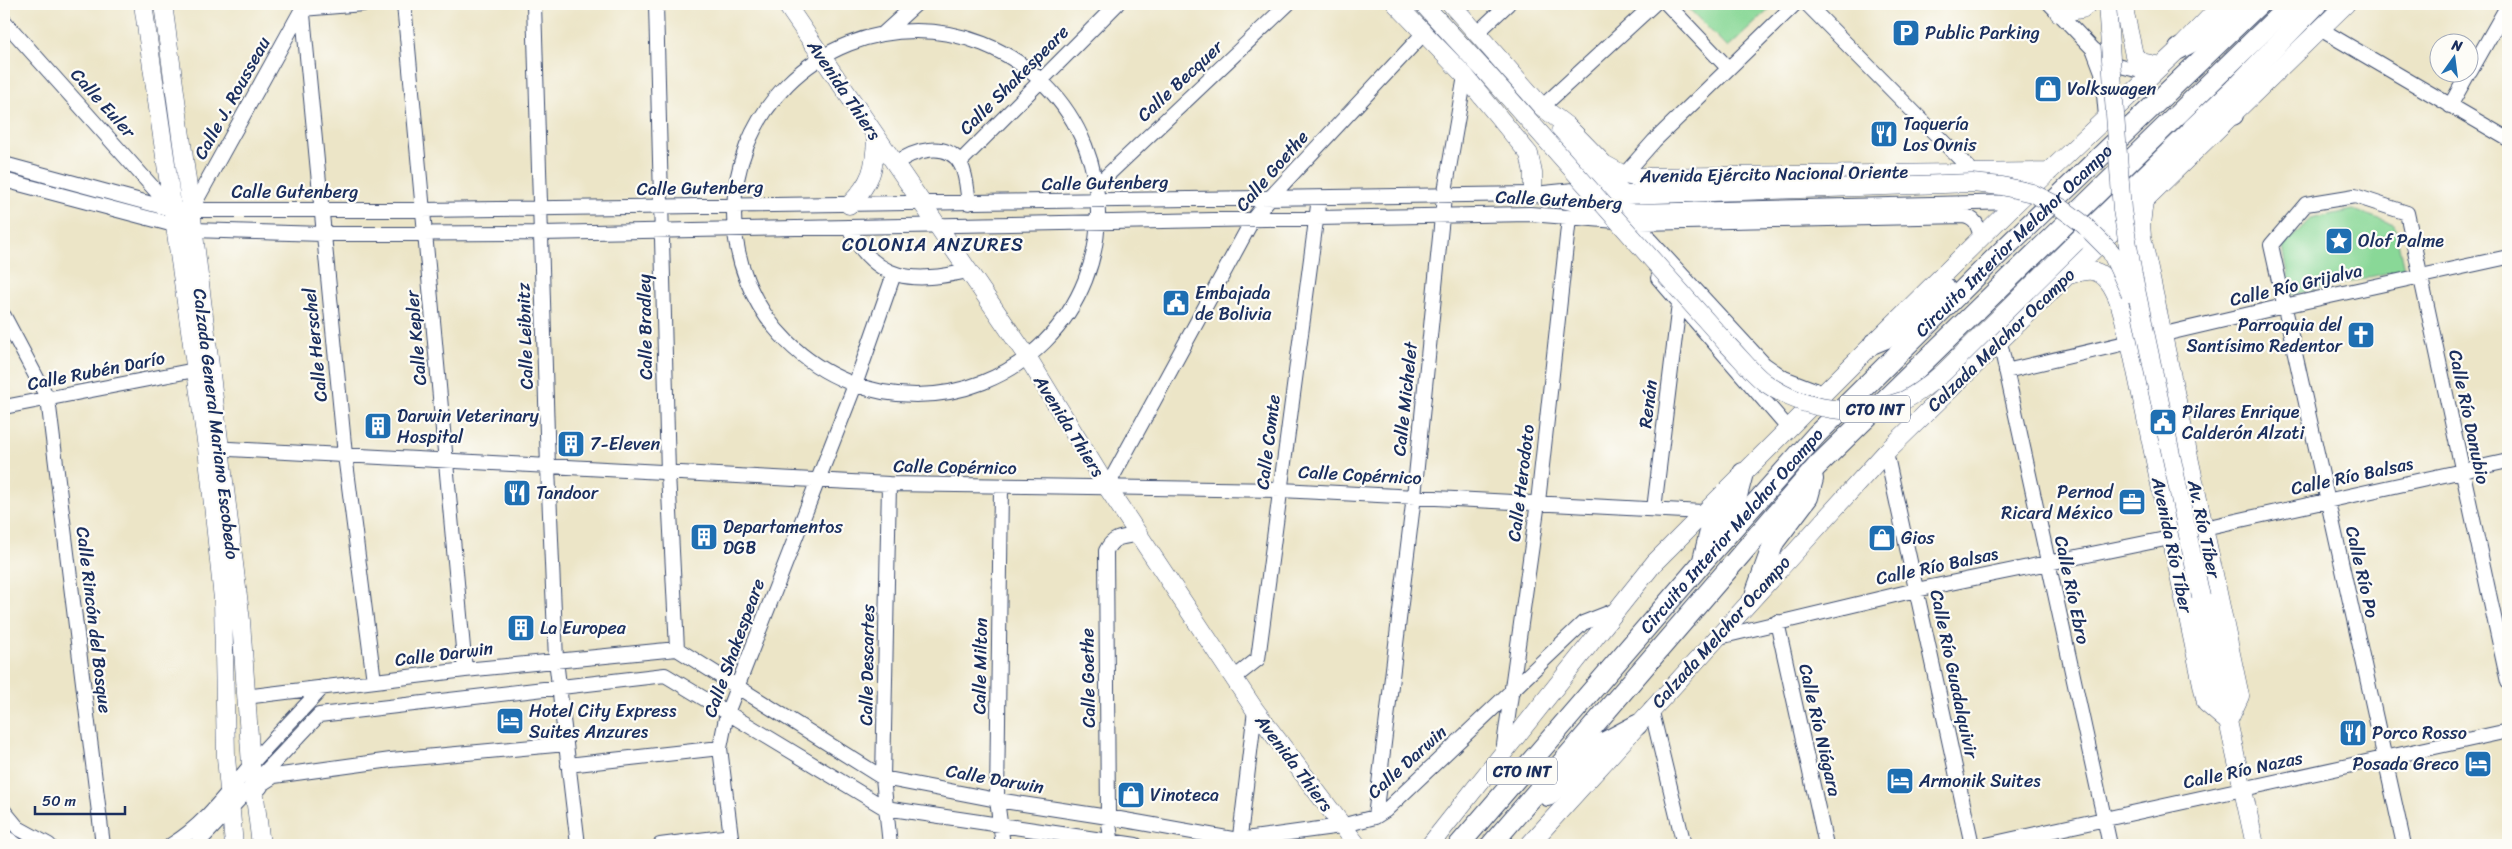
<svg xmlns="http://www.w3.org/2000/svg" width="2512" height="849" viewBox="0 0 2512 849" font-family="Sriracha,sans-serif">
	<style>
		.green { fill: #89d897; stroke: #52847a }
		.lines { fill: none; stroke-linecap: round; stroke-linejoin: round }
		.minor-casing { stroke: #3a4a6e; stroke-width: 16 }
		.major-casing { stroke: #3a4a6e; stroke-width: 19 }
		.highway-casing { stroke: #3a4a6e; stroke-width: 22 }
		.minor { stroke: #fff; stroke-width: 14 }
		.major { stroke: #fff; stroke-width: 18 }
		.highway { stroke: #fff; stroke-width: 20 }
		.major-bridge-casing { stroke: #3a4a6e; stroke-width: 19; stroke-linecap: butt }
		.major-bridge { stroke: #fff; stroke-width: 18 }
		.labels { text-anchor: middle; stroke-width: 4.5; stroke-linejoin: round; paint-order: stroke }
		.shield { fill: #fdfcf7; stroke: #5f6c8c; stroke-width: 1 }
		.shield-label { font-size: 16px; font-weight: bold; fill: #1b2f5e }
		.poi-label { font-size: 18px; fill: #1b2f5e; stroke: #fdfcf7; text-anchor: start }
		.street-label { font-size: 18px; fill: #1b2f5e; stroke: #fdfcf7 }
		.neighbourhood-label { font-size: 19px; letter-spacing: 1px; fill: #1b2f5e; stroke: #fdfcf7 }
	</style>
	<rect width="100%" height="100%" fill="#fdfcf7"/>
	<filter id="ink" filterUnits="userSpaceOnUse"><feTurbulence type="fractalNoise" baseFrequency=".02" numOctaves="2"/><feDisplacementMap in="SourceGraphic" scale="10" xChannelSelector="R" yChannelSelector="G"/><feConvolveMatrix kernelMatrix="1 2 1 2 8 2 1 2 1" color-interpolation-filters="sRGB"/></filter>
	<filter id="wash" filterUnits="userSpaceOnUse"><feTurbulence type="fractalNoise" baseFrequency=".0096" numOctaves="4" result="noise"/><feDisplacementMap in="SourceGraphic" scale="20" xChannelSelector="R" yChannelSelector="G"/><feGaussianBlur stdDeviation="1.12" result="paint"/><feColorMatrix in="noise" values="0 0 0 0 0 0 0 0 0 0 0 0 0 0 0 0 0 1.4 0 .05"/><feComposite in="paint" operator="in"/></filter>
	<g filter="url(#wash)">
		<rect width="100%" height="100%" fill="#ece5c7"/>
		<path class="green" d="M1684,4H1775L1728,48Z
			M2353,210L2394,224L2404,269L2292,295L2283,247L2310,219Z"/>
	</g>
	<g filter="url(#ink)">
		<g class="lines">
			<defs>
				<path id="minor" d="M302,4L345,455L374,681
					M404,4L465,670
					M534,4L548,467L556,660L578,845
					M656,4L668,473L677,649
					M1667,4L1728,68
					M1807,4L1972,171
					M2050,4L2094,50L2113,64L2152,74
					M302,9L363,4
					M4,21L173,210
					M2320,29L2508,139
					M734 213a182 182 0 1 1 364 0a182 182 0 1 1-364 0Z
					M1477,33L1508,4
					M883,34L916,4
					M2094,51L2102,72L2106,117
					M2470,72L2508,5
					M2450,106L2469,72
					M1542,107L1654,4
					M960,162L1117,4
					M4,164L174,210H423L1533,194L1583,206L1633,211L2017,202
					M895,164C912,151 948,139 961,165C967,176 967,191 969,203
					M1624,175L1654,141L1795,4
					M4,180L193,230L323,234L541,233L1530,214L1641,223L1963,216C1976,218 1978,226 1981,237
					M1097,185L1288,4
					M1544,193L1574,190L1624,195
					M191,210L302,9
					M1641,223L1648,238L1764,364L1784,378L1823,393
					M848,227C876,283 913,283 968,271
					M1658,278L1788,428
					M4,316L48,399L103,845
					M2000,342L2110,845
					M2006,371L2284,306L2508,257
					M4,407L195,370
					M211,448L889,484L1281,490L1703,512
					M1886,452L1972,845
					M889,484L883,778L890,845
					M1001,487L997,800L1003,845
					M1107,487L1253,219L1269,199L1424,33
					M1654,509L1679,304
					M2204,528L2508,461
					M1777,622L1826,845
					M1715,638L1916,590L2170,538
					M1234,678L1258,659L1319,198
					M245,697L465,670L677,649L883,778L997,800L1108,817L1238,840L1341,826L1375,817L1386,810L1583,623L1616,610
					M1651,708L1684,845
					M1503,752L1538,502L1569,218
					M568,765L720,748
					M260,788L263,783L274,776L391,760L566,744
					M4,811L18,828L49,845
					M1375,817L1414,496L1444,197L1465,76
					M4,836L17,845
					M171,845C206,824 228,791 254,761C276,736 300,712 323,687
					M196,845L319,715L665,675L885,808L1136,845
					M660,845L731,836
					M732,845L720,748L727,713L855,385L894,274
					M1112,845L1108,817L1106,551C1113,536 1123,537 1139,535
					M1239,845L1255,710
					M1986,845L2508,731
					M2404,845L2271,245L2306,204L2355,196L2407,213L2508,682"/>
				<path id="major" d="M143,4L207,448L223,599L226,757L234,845
					M163,4L191,210L241,621L251,765L261,845
					M786,4L1028,358L1107,487L1255,710L1357,845
					M1396,4L1465,76L1529,154L1533,173V194
					M1423,4L1485,71
					M1451,4L1542,107L1567,126L1604,164L1624,175L1637,177L2049,172
					M2123,4L2134,55L2141,62L2161,66
					M2059,13L2082,9L2088,4
					M1560,132L1596,177L1625,195L1828,188
					M2144,201L2141,224L2142,237L2240,696L2228,722
					M849,205C872,182 875,168 876,137
					M2078,240L2192,129L2205,127
					M2069,275C2076,273 2084,270 2092,271C2120,275 2125,330 2132,352L2206,703L2228,722
					M2201,597L2255,845
					M1430,845L1655,562L1874,343L2017,202L2179,49L2222,4
					M1529,845L1886,452L2346,4"/>
				<g id="highway">
					<path d="M2179,49L2203,36L2242,5"/>
					<path d="M2233,115L2235,88L2317,4"/>
					<path d="M2192,129L2235,88"/>
					<path d="M1874,343L1896,334L1945,288"/>
					<path d="M1703,560L1711,527L1737,496L1743,473"/>
					<path d="M1756,592L1774,542L1808,497L1813,479"/>
					<path d="M1548,796L1605,742L1637,725"/>
					<path id="s1" d="M1459,845L1702,563L1817,434L2006,247L2259,4"/>
					<path d="M1491,845L1817,466L2291,4"/>
				</g>
			</defs>
			<use href="#minor" class="minor-casing"/>
			<use href="#major" class="major-casing"/>
			<use href="#highway" class="highway-casing"/>
			<use href="#minor" class="minor"/>
			<use href="#major" class="major"/>
			<use href="#highway" class="highway"/>
			<defs>
				<path id="major-bridge" d="M2107,4L2122,210L2133,275L2201,597
					M1485,71L1727,344C1739,356 1751,372 1764,382C1804,411 1856,418 1902,401C1917,395 1930,383 1943,373L2076,242
					M1828,188L1972,183L2002,186L2032,193L2060,207L2083,224L2111,252L2130,293"/>
			</defs>
			<use href="#major-bridge" class="major-bridge-casing"/>
			<use href="#major-bridge" class="major-bridge"/>
		</g>
	</g>
	<defs>
		<symbol id="parking-square" viewBox="-11 -11 22 22"><rect x="-9" y="-9" width="18" height="18" rx="4" fill="#1f6fb2" stroke="#fdfcf7"/><path d="M-3.5-5.5H1a3.5 3.5 0 0 1 0 7H-1V5.5H-3.5ZM-1-3.4V-.6H.8a1.4 1.4 0 0 0 0-2.8Z" fill="#fff"/></symbol>
		<symbol id="shop-square" viewBox="-11 -11 22 22"><rect x="-9" y="-9" width="18" height="18" rx="4" fill="#1f6fb2" stroke="#fdfcf7"/><path d="M-5-2.5h2.3a2.7 3.5 0 0 1 5.4 0H5L5.5 6h-11ZM-1.5-2.5h3a1.5 2.3 0 0 0-3 0Z" fill="#fff"/></symbol>
		<symbol id="restaurant-square" viewBox="-11 -11 22 22"><rect x="-9" y="-9" width="18" height="18" rx="4" fill="#1f6fb2" stroke="#fdfcf7"/><path d="M-5-6h1v4h1v-4h1v4h1v-4h1v5L-1.5 .5V6h-2V.5L-5-1ZM5-6V6H3V1.5H1.5Q1.5-4 5-6Z" fill="#fff"/></symbol>
		<symbol id="sight-square" viewBox="-11 -11 22 22"><rect x="-9" y="-9" width="18" height="18" rx="4" fill="#1f6fb2" stroke="#fdfcf7"/><path d="M0-6L1.8-2.2L6-1.7L2.9 1.2L3.7 5.4L0 3.3L-3.7 5.4L-2.9 1.2L-6-1.7L-1.8-2.2Z" fill="#fff"/></symbol>
		<symbol id="civic-square" viewBox="-11 -11 22 22"><rect x="-9" y="-9" width="18" height="18" rx="4" fill="#1f6fb2" stroke="#fdfcf7"/><path d="M-.6-6.5H3V-4.5H.6V-3L4-1V1h2V6H-6V1h2V-1L-.6-3ZM-1.2 2.5V6h2.4V2.5Z" fill="#fff"/></symbol>
		<symbol id="church-square" viewBox="-11 -11 22 22"><rect x="-9" y="-9" width="18" height="18" rx="4" fill="#1f6fb2" stroke="#fdfcf7"/><path d="M-1.2-6h2.4v3.5h3.3v2.4h-3.3V6h-2.4V-.1h-3.3v-2.4h3.3Z" fill="#fff"/></symbol>
		<symbol id="building-square" viewBox="-11 -11 22 22"><rect x="-9" y="-9" width="18" height="18" rx="4" fill="#1f6fb2" stroke="#fdfcf7"/><path d="M-4-6H4V6H1V3H-1V6H-4ZM-2.5-4.3h1.7v1.8h-1.7ZM.8-4.3h1.7v1.8H.8ZM-2.5-1h1.7V.8h-1.7ZM.8-1h1.7V.8H.8Z" fill="#fff"/></symbol>
		<symbol id="office-square" viewBox="-11 -11 22 22"><rect x="-9" y="-9" width="18" height="18" rx="4" fill="#1f6fb2" stroke="#fdfcf7"/><path d="M-6-3h4V-5.5h4V-3h4V5H-6ZM-1-4.5V-3h2v-1.5ZM-6 0V1H6V0Z" fill="#fff"/></symbol>
		<symbol id="hotel-square" viewBox="-11 -11 22 22"><rect x="-9" y="-9" width="18" height="18" rx="4" fill="#1f6fb2" stroke="#fdfcf7"/><path d="M-6-4.5h1.5V1H6V5H4.5V3h-9V5H-6ZM-4 0a1.8 1.8 0 1 1 3.6 0ZM.5 0V-2.5h3Q6-2.5 6 0Z" fill="#fff"/></symbol>
	</defs>
	<g fill-rule="evenodd">
		<use href="#parking-square" x="1890" y="17" width="32" height="32"/>
		<use href="#shop-square" x="2032" y="73" width="32" height="32"/>
		<use href="#restaurant-square" x="1868" y="118" width="32" height="32"/>
		<use href="#sight-square" x="2323" y="225" width="32" height="32"/>
		<use href="#civic-square" x="1160" y="287" width="32" height="32"/>
		<use href="#church-square" x="2345" y="319" width="32" height="32"/>
		<use href="#civic-square" x="2147" y="406" width="32" height="32"/>
		<use href="#building-square" x="362" y="410" width="32" height="32"/>
		<use href="#building-square" x="555" y="428" width="32" height="32"/>
		<use href="#restaurant-square" x="501" y="477" width="32" height="32"/>
		<use href="#office-square" x="2116" y="486" width="32" height="32"/>
		<use href="#building-square" x="688" y="521" width="32" height="32"/>
		<use href="#shop-square" x="1866" y="522" width="32" height="32"/>
		<use href="#building-square" x="505" y="612" width="32" height="32"/>
		<use href="#hotel-square" x="494" y="705" width="32" height="32"/>
		<use href="#restaurant-square" x="2337" y="717" width="32" height="32"/>
		<use href="#hotel-square" x="2462" y="748" width="32" height="32"/>
		<use href="#hotel-square" x="1884" y="765" width="32" height="32"/>
		<use href="#shop-square" x="1115" y="779" width="32" height="32"/>
	</g>
	<g class="labels">
		<g class="shield">
			<rect x="1840" y="395.5" width="70" height="27" rx="4"/>
			<rect x="1487" y="757.5" width="70" height="27" rx="4"/>
		</g>
		<g class="shield-label">
			<text x="1875" y="415">CTO INT</text>
			<text x="1522" y="777">CTO INT</text>
		</g>
		<g class="poi-label">
			<text x="1925" y="39">Public Parking</text>
			<text x="2067" y="95">Volkswagen</text>
			<text x="1903" y="130">Taquería<tspan x="1903" dy="21">Los Ovnis</tspan></text>
			<text x="2358" y="247">Olof Palme</text>
			<text x="1195" y="299">Embajada<tspan x="1195" dy="21">de Bolivia</tspan></text>
			<text x="2342" y="331" text-anchor="end">Parroquia del<tspan x="2342" dy="21">Santísimo Redentor</tspan></text>
			<text x="2182" y="418">Pilares Enrique<tspan x="2182" dy="21">Calderón Alzati</tspan></text>
			<text x="397" y="422">Darwin Veterinary<tspan x="397" dy="21">Hospital</tspan></text>
			<text x="590" y="450">7-Eleven</text>
			<text x="2113" y="498" text-anchor="end">Pernod<tspan x="2113" dy="21">Ricard México</tspan></text>
			<text x="536" y="499">Tandoor</text>
			<text x="723" y="533">Departamentos<tspan x="723" dy="21">DGB</tspan></text>
			<text x="1901" y="544">Gios</text>
			<text x="540" y="634">La Europea</text>
			<text x="529" y="717">Hotel City Express<tspan x="529" dy="21">Suites Anzures</tspan></text>
			<text x="2372" y="739">Porco Rosso</text>
			<text x="2459" y="770" text-anchor="end">Posada Greco</text>
			<text x="1919" y="787">Armonik Suites</text>
			<text x="1150" y="801">Vinoteca</text>
		</g>
		<g class="street-label">
			<text transform="translate(1014 80) rotate(-45)" y="6">Calle Shakespeare</text>
			<text transform="translate(1180 81) rotate(-43)" y="6">Calle Becquer</text>
			<text transform="translate(844 90) rotate(56)" y="6">Avenida Thiers</text>
			<text transform="translate(232 98) rotate(-61)" y="6">Calle J. Rousseau</text>
			<text transform="translate(103 103) rotate(48)" y="6">Calle Euler</text>
			<text transform="translate(1272 171) rotate(-49)" y="6">Calle Goethe</text>
			<text transform="translate(1774 174) rotate(-1)" y="6">Avenida Ejército Nacional Oriente</text>
			<text transform="translate(1105 183) rotate(-1)" y="6">Calle Gutenberg</text>
			<text transform="translate(700 188) rotate(-1)" y="6">Calle Gutenberg</text>
			<text x="295" y="198">Calle Gutenberg</text>
			<text transform="translate(1559 200) rotate(3)" y="6">Calle Gutenberg</text>
			<text dy="6" stroke="none"><textPath href="#s1" startOffset="821">Circuito Interior Melchor Ocampo</textPath></text>
			<text transform="translate(2296 285) rotate(-13)" y="6">Calle Río Grijalva</text>
			<text transform="translate(645 327) rotate(-91)" y="6">Calle Bradley</text>
			<text transform="translate(525 336) rotate(-92)" y="6">Calle Leibnitz</text>
			<text transform="translate(416 338) rotate(-95)" y="6">Calle Kepler</text>
			<text transform="translate(2001 340) rotate(-44)" y="6">Calzada Melchor Ocampo</text>
			<text transform="translate(315 345) rotate(-96)" y="6">Calle Herschel</text>
			<text transform="translate(96 371) rotate(-11)" y="6">Calle Rubén Darío</text>
			<text transform="translate(1405 399) rotate(-84)" y="6">Calle Michelet</text>
			<text transform="translate(1648 404) rotate(-83)" y="6">Renán</text>
			<text transform="translate(2469 417) rotate(78)" y="6">Calle Río Danubio</text>
			<text transform="translate(216 424) rotate(83)" y="6">Calzada General Mariano Escobedo</text>
			<text transform="translate(1069 426) rotate(58)" y="6">Avenida Thiers</text>
			<text transform="translate(1268 442) rotate(-83)" y="6">Calle Comte</text>
			<text transform="translate(955 467) rotate(1)" y="6">Calle Copérnico</text>
			<text transform="translate(1360 475) rotate(3)" y="6">Calle Copérnico</text>
			<text transform="translate(2352 476) rotate(-12)" y="6">Calle Río Balsas</text>
			<text transform="translate(1521 483) rotate(-83)" y="6">Calle Herodoto</text>
			<text transform="translate(2204 529) rotate(78)" y="6">Av. Río Tíber</text>
			<text dy="6" stroke="none"><textPath href="#s1" startOffset="416">Circuito Interior Melchor Ocampo</textPath></text>
			<text transform="translate(2172 545) rotate(78)" y="6">Avenida Río Tíber</text>
			<text transform="translate(1937 566) rotate(-12)" y="6">Calle Río Balsas</text>
			<text transform="translate(2362 572) rotate(77)" y="6">Calle Río Po</text>
			<text transform="translate(2072 590) rotate(78)" y="6">Calle Río Ebro</text>
			<text transform="translate(94 620) rotate(83)" y="6">Calle Rincón del Bosque</text>
			<text transform="translate(1721 632) rotate(-48)" y="6">Calzada Melchor Ocampo</text>
			<text transform="translate(734 648) rotate(-70)" y="6">Calle Shakespeare</text>
			<text transform="translate(444 654) rotate(-7)" y="6">Calle Darwin</text>
			<text transform="translate(867 665) rotate(-89)" y="6">Calle Descartes</text>
			<text transform="translate(980 666) rotate(-89)" y="6">Calle Milton</text>
			<text transform="translate(1954 674) rotate(78)" y="6">Calle Río Guadalquivir</text>
			<text transform="translate(1088 678) rotate(-91)" y="6">Calle Goethe</text>
			<text transform="translate(1820 730) rotate(77)" y="6">Calle Río Niágara</text>
			<text transform="translate(1407 762) rotate(-42)" y="6">Calle Darwin</text>
			<text transform="translate(1294 763) rotate(53)" y="6">Avenida Thiers</text>
			<text transform="translate(2243 770) rotate(-12)" y="6">Calle Río Nazas</text>
			<text transform="translate(995 779) rotate(10)" y="6">Calle Darwin</text>
		</g>
		<g class="neighbourhood-label">
			<text x="933" y="251">COLONIA ANZURES</text>
		</g>
	</g>
	<rect width="2512" height="849" fill="none" stroke="#fdfcf7" stroke-width="20"/>
	<g transform="translate(2454 58) rotate(14)"><circle r="24" fill="#fdfcf7" stroke="#a3aaba"/>
	<path d="M0-4L9 19L0 12L-9 19Z" fill="#1f6fb2"/>
	<text y="-8" font-size="14" font-weight="bold" text-anchor="middle" fill="#1b2f5e">N</text>
	</g>
	<path d="M35 806v8h90v-8" fill="none" stroke="#1b2f5e" stroke-width="2.5"/>
	<text x="42" y="806" font-size="15" fill="#1b2f5e" stroke="#fdfcf7" stroke-width="4" paint-order="stroke">50 m</text>
</svg>
